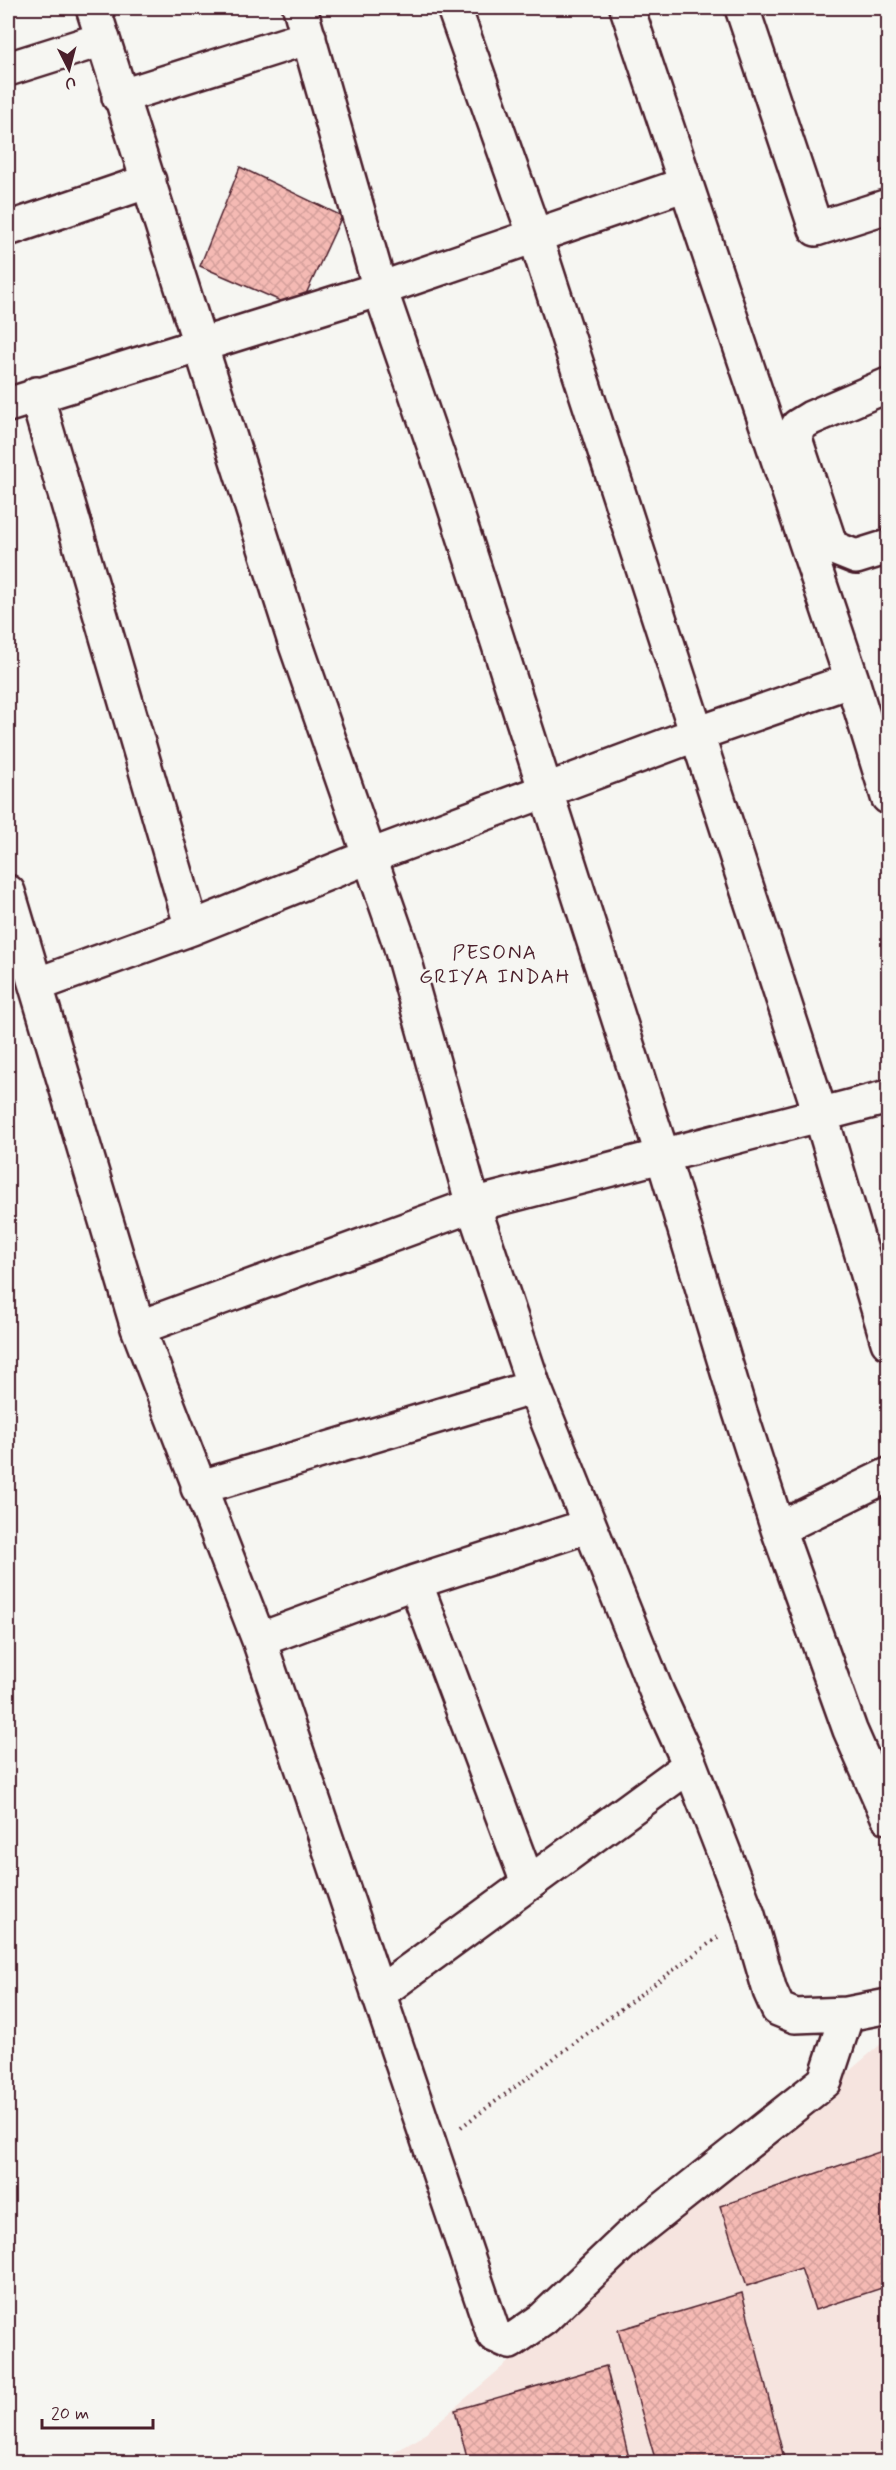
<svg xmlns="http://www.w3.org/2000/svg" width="896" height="2470" viewBox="0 0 896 2470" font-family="Mynerve,sans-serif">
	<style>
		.built { fill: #f6e4df }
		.building { fill: url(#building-cross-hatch); stroke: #4a1f2b; stroke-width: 1.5 }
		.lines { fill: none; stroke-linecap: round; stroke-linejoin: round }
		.minor-casing { stroke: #4a1f2b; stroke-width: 38 }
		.path { stroke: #4a1f2b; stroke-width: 4; stroke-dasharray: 1.5 4.5; stroke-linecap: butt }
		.minor { stroke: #f6f6f2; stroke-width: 33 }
		.labels { text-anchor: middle; stroke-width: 4.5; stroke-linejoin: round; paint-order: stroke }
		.neighbourhood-label { font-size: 21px; letter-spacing: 1.5px; fill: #4a1f2b; stroke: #f6f6f2 }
	</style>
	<defs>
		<pattern id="building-cross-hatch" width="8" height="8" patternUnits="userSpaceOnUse" patternTransform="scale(1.5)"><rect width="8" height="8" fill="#f5bab4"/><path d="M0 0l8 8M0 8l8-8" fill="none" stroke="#d49f9b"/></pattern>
	</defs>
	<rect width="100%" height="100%" fill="#f6f6f2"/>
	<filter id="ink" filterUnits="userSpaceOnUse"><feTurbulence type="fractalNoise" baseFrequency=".0167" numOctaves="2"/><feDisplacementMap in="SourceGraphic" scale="12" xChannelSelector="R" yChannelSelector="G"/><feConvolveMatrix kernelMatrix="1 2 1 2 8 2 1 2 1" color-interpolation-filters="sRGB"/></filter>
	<g filter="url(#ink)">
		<path class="built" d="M888,2038V2462H377L418,2439Z"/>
		<path class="building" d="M240,167L342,216L299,309L200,266Z
			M888,2149V2286L815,2310L801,2268L747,2286L720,2206Z
			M742,2293L785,2462H656L618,2330Z
			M606,2366L630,2462H468L455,2410Z"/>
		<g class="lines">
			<defs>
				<path id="minor" d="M93,8L295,642L400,944L473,1205L534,1387L657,1693L690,1765L748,1915L770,1991L778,2009L795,2016L847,2014L888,2006
					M300,8L380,289L447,483L663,1157L740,1412L778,1529L850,1730L888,1817
					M454,8L535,236L821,1116L888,1342
					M627,8L852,680L888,797
					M742,8L816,229L888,206
					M8,69L103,39
					M119,97L309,37
					M8,229L149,181
					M888,385L811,418L798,426L795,439L831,547L856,557L888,547
					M36,394L192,928
					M8,405L380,289L686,184
					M8,892L138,1328L259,1640L494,2335L510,2342L543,2319L630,2236L825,2081L847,2014
					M36,985L192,928L368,857L697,734L852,680
					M138,1328L473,1205L888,1097
					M198,1488L534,1387
					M778,1529L888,1475
					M415,1582L528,1883
					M259,1640L415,1582L588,1526
					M378,1994L690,1765"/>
			</defs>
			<use href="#minor" class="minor-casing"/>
			<path class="path" d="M461,2127L718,1937"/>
			<use href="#minor" class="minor"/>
		</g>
	</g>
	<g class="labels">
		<g class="neighbourhood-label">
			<text x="495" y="959">PESONA<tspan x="495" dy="24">GRIYA INDAH</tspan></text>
		</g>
	</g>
	<rect width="896" height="2470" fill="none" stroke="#f6f6f2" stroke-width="30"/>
	<rect x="15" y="15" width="866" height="2440" fill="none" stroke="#4a1f2b" stroke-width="2" filter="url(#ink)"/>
	<g transform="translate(69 69) rotate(174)" stroke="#f6f6f2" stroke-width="4.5" paint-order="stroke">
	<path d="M0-4.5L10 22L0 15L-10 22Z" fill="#4a1f2b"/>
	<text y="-9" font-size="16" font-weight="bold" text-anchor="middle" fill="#4a1f2b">U</text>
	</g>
	<path d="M42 2419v9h111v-9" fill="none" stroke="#4a1f2b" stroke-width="3"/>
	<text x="51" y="2419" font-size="18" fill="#4a1f2b" stroke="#f6f6f2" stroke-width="4.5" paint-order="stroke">20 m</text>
</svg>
